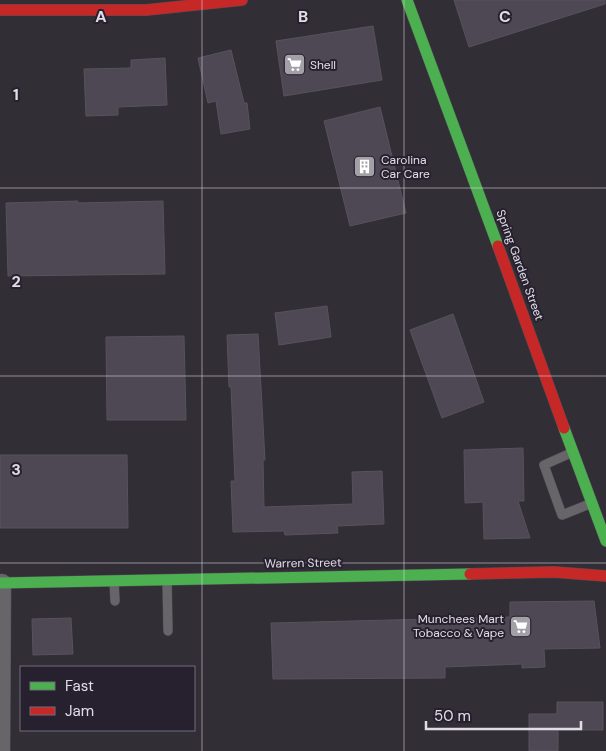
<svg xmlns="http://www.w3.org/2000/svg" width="606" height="751" viewBox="0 0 606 751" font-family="'DM Sans',sans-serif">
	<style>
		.building { fill: #4e4855; stroke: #56535a }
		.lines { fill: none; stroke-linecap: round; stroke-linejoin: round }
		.lane-casing { stroke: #4e4b52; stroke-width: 10 }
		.street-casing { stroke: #4e4b52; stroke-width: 19 }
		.fast-casing { stroke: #4e4b52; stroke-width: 12 }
		.jam-casing { stroke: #4e4b52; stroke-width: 12 }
		.lane { stroke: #67646a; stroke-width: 9 }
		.street { stroke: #67646a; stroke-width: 18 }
		.fast { stroke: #4caf50; stroke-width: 11 }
		.jam { stroke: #c62828; stroke-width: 11 }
		.grid { fill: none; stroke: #e1dde6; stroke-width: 1; stroke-opacity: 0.55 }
		.labels { text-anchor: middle; stroke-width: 4; stroke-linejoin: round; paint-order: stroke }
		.poi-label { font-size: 12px; fill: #e1dde6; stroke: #27212f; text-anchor: start }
		.street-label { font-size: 12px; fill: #e1dde6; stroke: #27212f }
		.grid-label { font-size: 16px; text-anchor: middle; font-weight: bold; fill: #e1dde6; stroke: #27212f; stroke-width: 4; stroke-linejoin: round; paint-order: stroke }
	</style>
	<rect width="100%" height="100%" fill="#322e36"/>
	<path class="building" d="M454,0H605V4L469,47Z
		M373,26L382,80L284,96L276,41Z
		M231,50L244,103H247L250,129L221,134L216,101L208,103L198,58Z
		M165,58L167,105L118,107V115L86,116L84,69L131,68V60Z
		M380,107L406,213L350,226L324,121Z
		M78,201V203L163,201L165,274L8,276L6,203Z
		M327,306L331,337L279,345L275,313Z
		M453,314L484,402L442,418L410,330Z
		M258,334L265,460H263L264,507L353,504L352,472L382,471L384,524L337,526L338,533L285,535L284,531L233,532L231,481H235L231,387H229L227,335Z
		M184,336L186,420H107L106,337Z
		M523,448L524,501H518L530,538L484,539L483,502L465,503L464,450Z
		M0,455H127L128,528H0Z
		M594,601L600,648L544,649L545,667L522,668V664L445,667V678L273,679L271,623L510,617V602Z
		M71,618L73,654L33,655L32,619Z
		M557,702H603V730H558V751H529V714H557Z"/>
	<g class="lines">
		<defs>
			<path id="lane" d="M573,452L544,465L562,515L592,503
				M167,580L168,631
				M114,581L115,601"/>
			<path id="street" d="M1,751L2,583"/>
			<path id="fast" d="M407,0L498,246
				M564,428L606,541
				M0,583L470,574"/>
			<path id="jam" d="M0,10H146L242,0
				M498,246L564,428
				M470,574L554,572L606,576"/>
		</defs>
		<use href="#lane" class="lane-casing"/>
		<use href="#street" class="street-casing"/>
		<use href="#fast" class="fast-casing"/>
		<use href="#jam" class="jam-casing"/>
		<use href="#lane" class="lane"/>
		<use href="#street" class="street"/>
		<use href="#fast" class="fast"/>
		<use href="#jam" class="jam"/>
	</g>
	<path class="grid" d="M202,0V751M404,0V751M0,188H606M0,376H606M0,563H606"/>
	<defs>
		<symbol id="supermarket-square" viewBox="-11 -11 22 22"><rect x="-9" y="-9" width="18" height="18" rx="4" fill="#a4a0a8" stroke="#27212f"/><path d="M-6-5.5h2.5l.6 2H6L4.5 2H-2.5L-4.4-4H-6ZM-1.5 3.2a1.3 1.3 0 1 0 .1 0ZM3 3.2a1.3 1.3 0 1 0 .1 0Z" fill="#fff"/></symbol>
		<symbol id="building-square" viewBox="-11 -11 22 22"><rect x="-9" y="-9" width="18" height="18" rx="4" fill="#a4a0a8" stroke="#27212f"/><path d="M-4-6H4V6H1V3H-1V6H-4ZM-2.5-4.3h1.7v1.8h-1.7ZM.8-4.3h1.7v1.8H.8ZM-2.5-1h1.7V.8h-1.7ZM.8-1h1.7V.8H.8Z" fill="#fff"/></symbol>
	</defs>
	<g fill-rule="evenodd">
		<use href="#supermarket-square" x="282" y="52" width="25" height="25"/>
		<use href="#building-square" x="352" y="154" width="25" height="25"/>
		<use href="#supermarket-square" x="508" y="614" width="25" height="25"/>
	</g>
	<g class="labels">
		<g class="poi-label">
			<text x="310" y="69">Shell</text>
			<text x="381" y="164">Carolina<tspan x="381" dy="14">Car Care</tspan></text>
			<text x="504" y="623" text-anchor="end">Munchees Mart<tspan x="504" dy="14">Tobacco &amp; Vape</tspan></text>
		</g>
		<g class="street-label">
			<text transform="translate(520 265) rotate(70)" y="4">Spring Garden Street</text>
			<text transform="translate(303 563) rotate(-1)" y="4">Warren Street</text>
		</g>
	</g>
	<g class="grid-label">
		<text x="101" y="22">A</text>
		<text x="303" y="22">B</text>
		<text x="505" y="22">C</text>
		<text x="16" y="100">1</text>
		<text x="16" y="287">2</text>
		<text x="16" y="475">3</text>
	</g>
	<rect x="20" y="666" width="175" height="65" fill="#27212f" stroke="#716c78"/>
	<rect x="30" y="682" width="25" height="8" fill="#4caf50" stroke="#716c78"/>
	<text x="65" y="691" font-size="15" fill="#e1dde6">Fast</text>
	<rect x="30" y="707" width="25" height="8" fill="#c62828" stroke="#716c78"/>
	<text x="65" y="716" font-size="15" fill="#e1dde6">Jam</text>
	<path d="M426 721v8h155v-8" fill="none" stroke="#e1dde6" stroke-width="2.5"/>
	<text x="434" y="721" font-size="15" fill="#e1dde6" stroke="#27212f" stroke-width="4" paint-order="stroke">50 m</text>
</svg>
